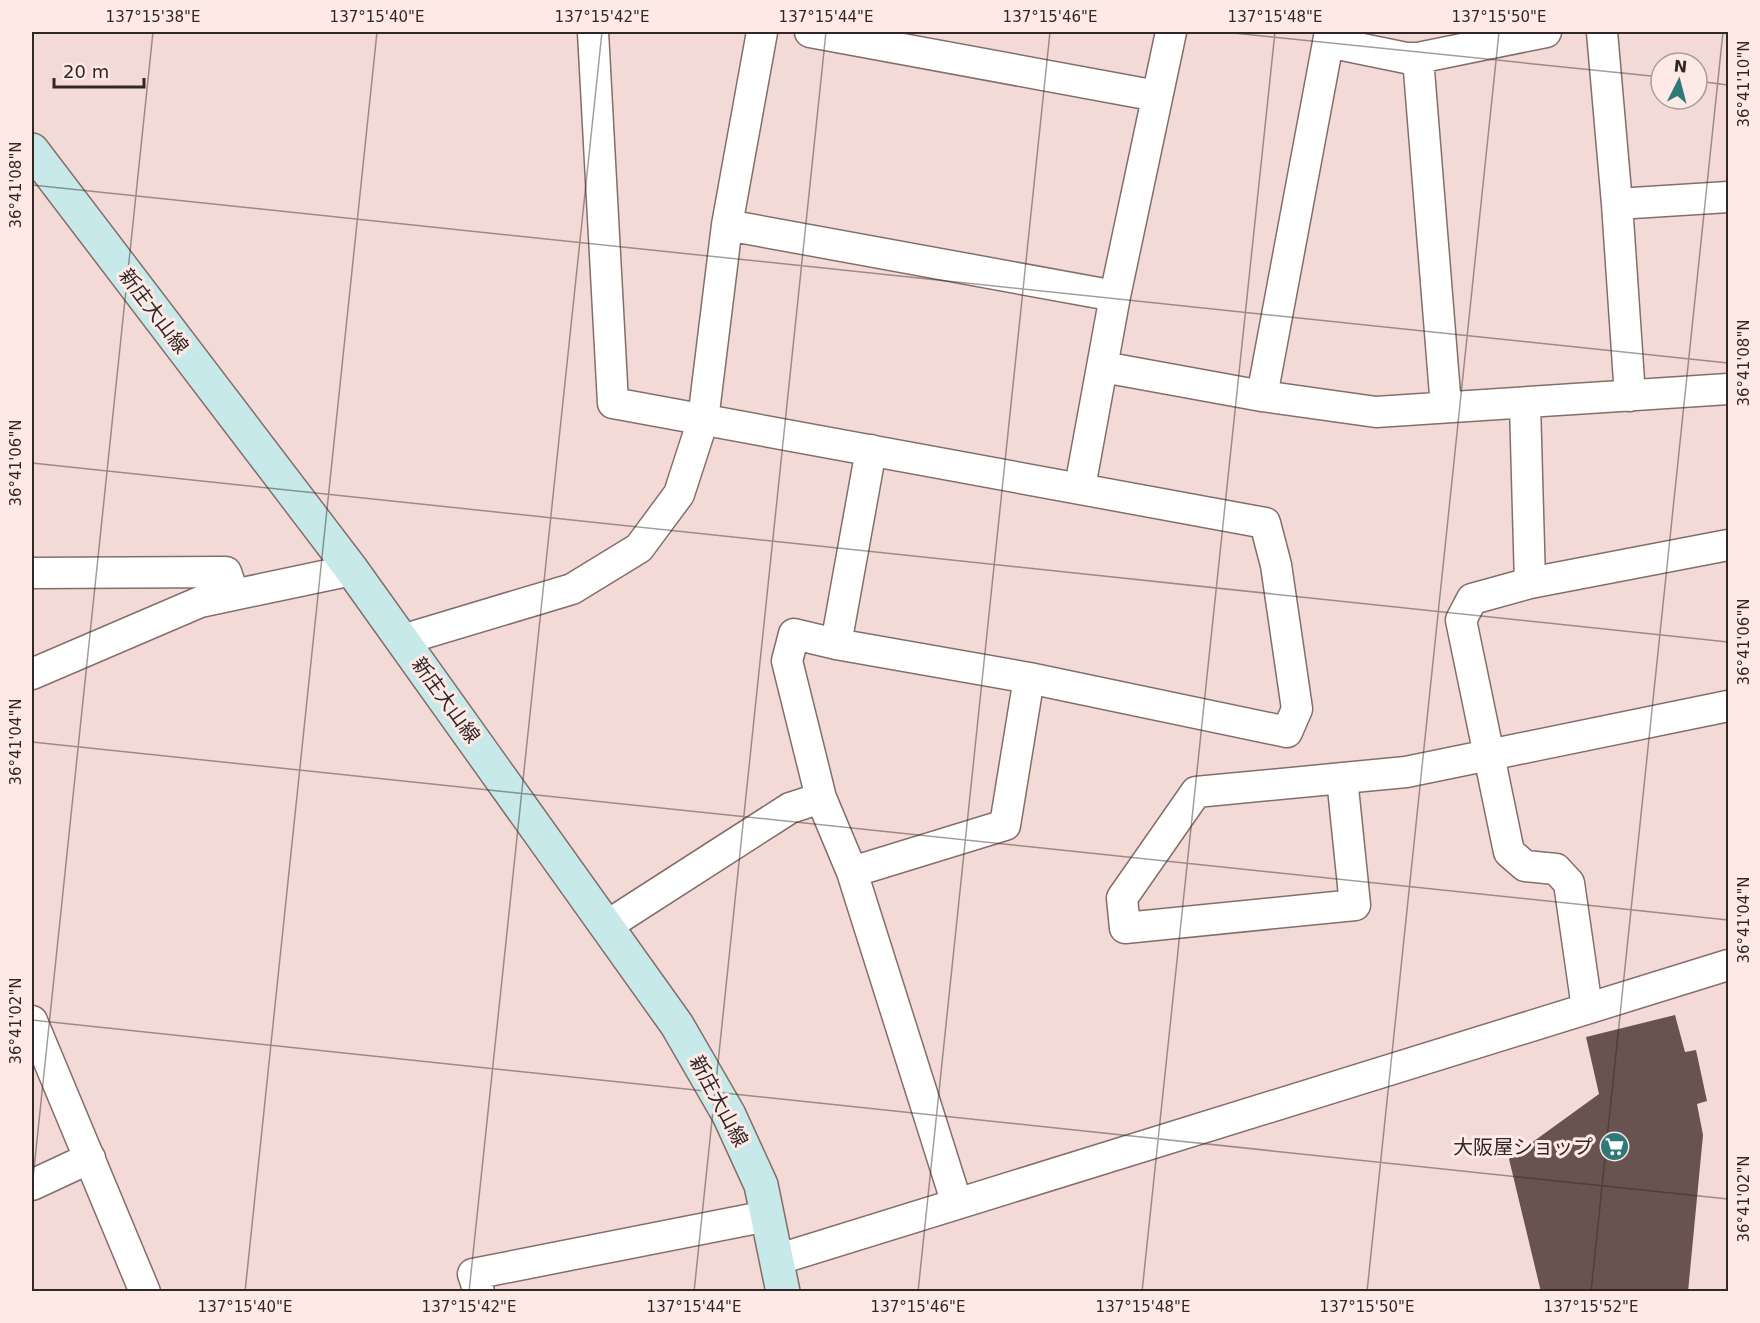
<svg xmlns="http://www.w3.org/2000/svg" width="1760" height="1323" viewBox="0 0 1760 1323" font-family="'DejaVu Sans','Noto Sans JP',sans-serif">
	<style>
		.building { fill: #685350 }
		.lines { fill: none; stroke-linecap: round; stroke-linejoin: round }
		.minor-casing { stroke: #846e6a; stroke-width: 33 }
		.secondary-casing { stroke: #846e6a; stroke-width: 36 }
		.minor { stroke: #fff; stroke-width: 30 }
		.secondary { stroke: #c7e9e9; stroke-width: 33 }
		.ticks { fill: none; stroke: #312726; stroke-width: 1.5; stroke-opacity: 0.45 }
		.labels { text-anchor: middle; stroke-width: 6; stroke-linejoin: round; paint-order: stroke }
		.street-label { font-size: 20px; fill: #312726; stroke: #fde9e6 }
		.poi-label { font-size: 20px; fill: #312726; stroke: #fde9e6; text-anchor: end }
		.neatline { fill: none; stroke: #312726; stroke-width: 2 }
		.ticks-label { font-size: 15px; text-anchor: middle; fill: #312726 }
	</style>
	<rect width="100%" height="100%" fill="#f4dad7"/>
	<path class="building" d="M1675,1015L1685,1052L1696,1050L1707,1101L1697,1104L1703,1135L1688,1292H1541L1509,1159L1599,1094L1586,1037Z"/>
	<g class="lines">
		<defs>
			<path id="minor" d="M593,32L613,403L1265,523L1276,565L1297,709L1287,732L1029,678
				M810,32L1157,96
				M1602,32L1617,204L1728,197
				M1328,42L1406,58H1418
				M1617,204L1630,396
				M727,225L1115,296
				M1103,367L1262,396L1376,412L1728,389
				M1262,396L1330,32
				M1525,404L1530,583
				M1446,407L1418,58L1546,32
				M1080,487L1115,296L1171,32
				M32,573L226,572L233,593
				M402,640L572,589L639,548L679,494L703,420L727,225L762,32
				M32,674L200,602L352,570
				M1342,778L1355,905L1125,928L1122,898L1196,792L1406,772L1728,706
				M821,798L852,872L1005,825L1029,678L836,644
				M852,872L957,1204
				M608,925L790,808L821,798L787,661L794,634L836,644L871,450
				M1587,1008L1569,883L1556,869L1525,866L1509,852L1461,620L1472,599L1530,583L1728,545
				M32,1021L145,1292
				M32,1185L90,1158
				M776,1260L1728,965
				M479,1292L473,1274L767,1216"/>
			<path id="secondary" d="M32,150L352,570L677,1025L729,1115L761,1185L783,1292"/>
		</defs>
		<use href="#minor" class="minor-casing"/>
		<use href="#secondary" class="secondary-casing"/>
		<use href="#minor" class="minor"/>
		<use href="#secondary" class="secondary"/>
	</g>
	<path class="ticks" d="M1224,32L1661,77M1697,81L1728,85M32,185L1728,363M32,463L1728,642M32,742L1728,920M32,1020L1728,1199M32,1188L153,32M245,1292L377,32M469,1292L602,32M694,1292L826,32M918,1292L1050,32M1142,1292L1275,32M1367,1292L1499,32M1591,1292L1723,32"/>
	<defs>
		<symbol id="supermarket-disc" viewBox="-11 -11 22 22"><circle r="9.5" fill="#307979" stroke="#fde9e6"/><path d="M-6-5.5h2.5l.6 2H6L4.5 2H-2.5L-4.4-4H-6ZM-1.5 3.2a1.3 1.3 0 1 0 .1 0ZM3 3.2a1.3 1.3 0 1 0 .1 0Z" fill="#fff"/></symbol>
	</defs>
	<g fill-rule="evenodd">
		<use href="#supermarket-disc" x="1598" y="1130" width="33" height="33"/>
	</g>
	<g class="labels">
		<g class="street-label">
			<text transform="translate(154 311) rotate(53)" y="7">新庄大山線</text>
			<text transform="translate(446 700) rotate(54)" y="7">新庄大山線</text>
			<text transform="translate(719 1101) rotate(62)" y="7">新庄大山線</text>
		</g>
		<g class="poi-label">
			<text x="1593" y="1154">大阪屋ショップ</text>
		</g>
	</g>
	<rect width="1760" height="1323" fill="none" stroke="#fde9e6" stroke-width="66"/>
	<g transform="translate(1679 81) rotate(6)"><circle r="28" fill="#fde9e6" stroke="#ab9b99" stroke-width="1.5"/>
	<path d="M0-4.5L10 22L0 15L-10 22Z" fill="#307979"/>
	<text y="-9" font-size="16" font-weight="bold" text-anchor="middle" fill="#312726">N</text>
	</g>
	<path d="M54 78v9h90v-9" fill="none" stroke="#312726" stroke-width="3"/>
	<text x="63" y="78" font-size="18" fill="#312726" stroke="#fde9e6" stroke-width="4.5" paint-order="stroke">20 m</text>
	<rect x="33" y="33" width="1694" height="1257" class="neatline"/>
	<g class="ticks-label">
		<text x="153" y="22">137°15'38"E</text>
		<text x="377" y="22">137°15'40"E</text>
		<text x="602" y="22">137°15'42"E</text>
		<text x="826" y="22">137°15'44"E</text>
		<text x="1050" y="22">137°15'46"E</text>
		<text x="1275" y="22">137°15'48"E</text>
		<text x="1499" y="22">137°15'50"E</text>
		<text transform="translate(1744 84) rotate(-90)" y="5">36°41'10"N</text>
		<text transform="translate(16 185) rotate(-90)" y="5">36°41'08"N</text>
		<text transform="translate(1744 363) rotate(-90)" y="5">36°41'08"N</text>
		<text transform="translate(16 463) rotate(-90)" y="5">36°41'06"N</text>
		<text transform="translate(1744 642) rotate(-90)" y="5">36°41'06"N</text>
		<text transform="translate(16 742) rotate(-90)" y="5">36°41'04"N</text>
		<text transform="translate(1744 920) rotate(-90)" y="5">36°41'04"N</text>
		<text transform="translate(16 1021) rotate(-90)" y="5">36°41'02"N</text>
		<text transform="translate(1744 1199) rotate(-90)" y="5">36°41'02"N</text>
		<text x="245" y="1312">137°15'40"E</text>
		<text x="469" y="1312">137°15'42"E</text>
		<text x="694" y="1312">137°15'44"E</text>
		<text x="918" y="1312">137°15'46"E</text>
		<text x="1143" y="1312">137°15'48"E</text>
		<text x="1367" y="1312">137°15'50"E</text>
		<text x="1591" y="1312">137°15'52"E</text>
	</g>
</svg>
